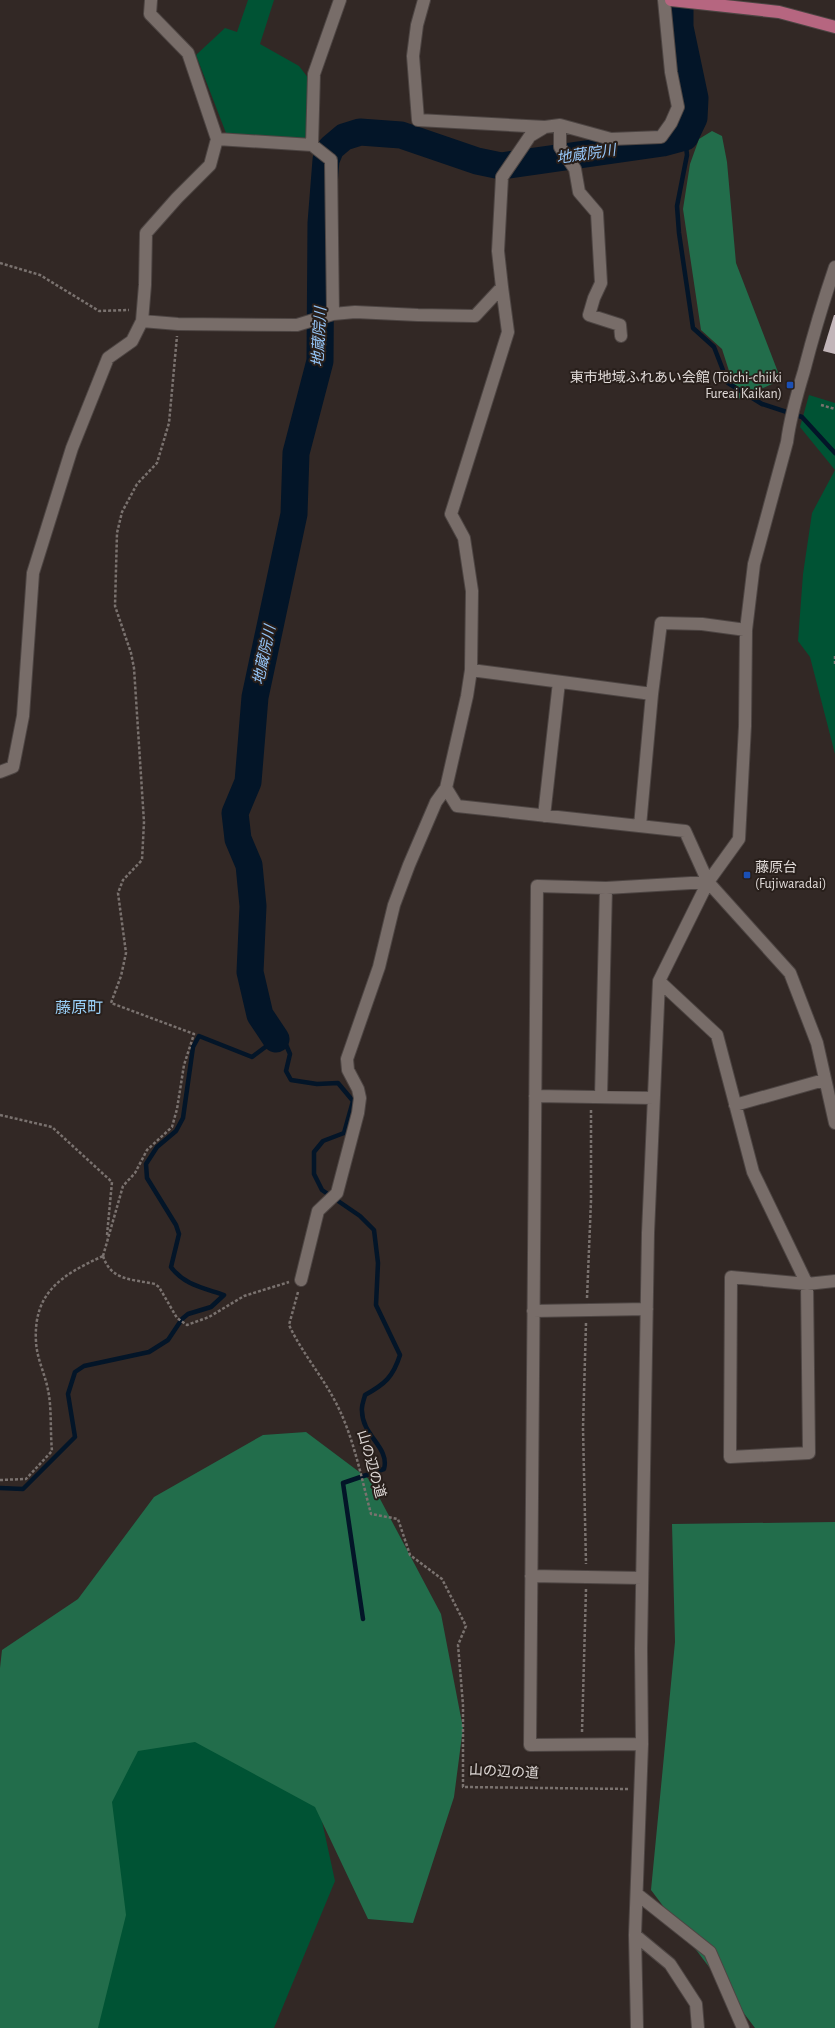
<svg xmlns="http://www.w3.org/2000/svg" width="835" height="2028" viewBox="0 0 835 2028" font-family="'Alegreya Sans','Noto Sans JP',sans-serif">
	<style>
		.green { fill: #005334 }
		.forest { fill: #226d4b }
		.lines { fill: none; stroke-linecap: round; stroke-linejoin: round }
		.stream { stroke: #031528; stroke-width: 4.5 }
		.river { stroke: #031528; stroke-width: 27 }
		.building { fill: #c2b5b9 }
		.minor-casing { stroke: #4d4543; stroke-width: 14 }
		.major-casing { stroke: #4d4543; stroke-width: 14 }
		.path { stroke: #7a726f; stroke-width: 2.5; stroke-dasharray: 3 2; stroke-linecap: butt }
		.minor { stroke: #786d69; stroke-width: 12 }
		.major { stroke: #b66680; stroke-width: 12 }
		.transit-dot { fill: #1a4fb4; stroke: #281f1b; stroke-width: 1.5 }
		.labels { text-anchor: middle; stroke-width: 4; stroke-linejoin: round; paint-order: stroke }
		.poi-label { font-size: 14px; fill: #e0dad8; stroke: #281f1b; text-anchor: end }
		.street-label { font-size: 14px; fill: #e0dad8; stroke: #281f1b }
		.water-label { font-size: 15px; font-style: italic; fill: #95c5f7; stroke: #281f1b }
		.quarter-label { font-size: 16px; fill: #99cff7; stroke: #281f1b }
	</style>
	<rect width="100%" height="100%" fill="#322825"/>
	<path class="green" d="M248,0H274L260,44L299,66L309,79L306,140L226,133L196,55L225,28L237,32Z
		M809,395L835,403V754L810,657L798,641L803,574L812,513L835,470L800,427Z
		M74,1706L298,1710L335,1881L274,2028H42Z"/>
	<path class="forest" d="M712,131L722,136L727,162L736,263L781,380L738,399L722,349L701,330L683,209L690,164L699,139Z
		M306,1432L370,1480L441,1614L463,1728L454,1797L413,1923L368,1919L315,1807L195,1742L138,1751L112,1802L126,1915L98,2028H0V1668L2,1650L78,1599L154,1497L263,1435Z
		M835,1522V2028H755L651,1890L675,1642L672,1524Z"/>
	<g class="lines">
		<path class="stream" d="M685,137L687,155L677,206L679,233L693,328L714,347L728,383L762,404L802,417L835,453
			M0,1488L23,1489L75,1437L68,1394L75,1372L84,1366L149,1352L168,1340L182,1319L188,1314L211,1307L224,1295C204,1288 184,1285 171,1267L179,1234L176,1225L147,1178L146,1164L157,1147L176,1131L183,1118L193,1047L199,1036L252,1057L276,1039L284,1040L290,1054L286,1071L291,1080L317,1084L338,1083L353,1101L344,1133L323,1141L314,1152V1174L322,1190L360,1216L374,1230L378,1263L376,1305L400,1355C393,1377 385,1384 365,1395C364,1400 361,1406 362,1411C362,1436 390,1447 384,1469L343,1483L363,1619"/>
		<path class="river" d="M276,1039L260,1015L250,972L253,906L249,865L238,839L235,813L248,782L255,697L294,514L296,453L320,361L321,223L326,160L331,148L344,137L360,132L401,135L477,161L501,166L663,143L685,137L694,118L695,98L680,27V0"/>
	</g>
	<path class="building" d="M834,315H835V354L823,351Z"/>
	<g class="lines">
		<defs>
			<path id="minor" d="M424,0L417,25L413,56L418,120L545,127
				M560,125V147L575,169L579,192L597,213L601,283L594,298L589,315L620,325L621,336
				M217,139L312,145L331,160L333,314
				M312,145L314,74L340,0
				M502,287L508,332L451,514L464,538L472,591L471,670L467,696L446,788L457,806L685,831L708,882L790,973L817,1043L835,1123
				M142,321L178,324L297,325L333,314L355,312L418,315L475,316L502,287L498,251L502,177L530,136L545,127L560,125L611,139L661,137L671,123L678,107L671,72L664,0
				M471,670L652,694
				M0,772L13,767L23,716L33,573L72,448L108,358L132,341L142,321L145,285L146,233L177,198L210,165L217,139L188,53L150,14L151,0
				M544,816L559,682
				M640,826L652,694L661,623L702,624L746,630
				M659,981L717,1035L753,1172L807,1284L809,1453L730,1457L731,1277L807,1284L835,1281
				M535,1096L654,1098
				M601,1097L606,888
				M735,1105L824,1080
				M301,1280L318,1211L337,1193L358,1113L360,1098L358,1089L348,1070L347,1059L379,967L394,905L409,865L436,802L446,788
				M533,1311L647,1309
				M531,1576L642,1578
				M642,1744L530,1745L537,886L606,888L708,882
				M637,1894L710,1952L743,2028
				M635,1935L670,1964L696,2004L698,2028
				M637,2028L635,1935L642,1744L641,1649L648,1233L659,981L708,882L739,839L745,726L746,630L754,564L787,442C790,418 797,394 804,371C813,336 823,302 835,267"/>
			<path id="major" d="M671,0L779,12L835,27"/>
		</defs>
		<use href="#minor" class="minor-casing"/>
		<use href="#major" class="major-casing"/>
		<path class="path" d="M0,263L40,275L99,311L129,310
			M821,405L835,409
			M835,656V665
			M0,1115L52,1127L112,1182L107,1235
			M103,1256L123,1186L135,1173L147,1150L172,1127L177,1109L184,1065L194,1034L111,1003L121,976L126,953L118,893L123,880L142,860L144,822L134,668L131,653L115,606L117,533L122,512L137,484L157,463L169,423L177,336
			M103,1256C111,1281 132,1279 155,1284L159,1287L177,1318L187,1325L209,1317L244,1296L289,1282
			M298,1292L289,1325C303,1355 325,1379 339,1409C354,1440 362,1480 371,1514L398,1519L410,1555L442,1579L466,1626L458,1645L463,1705V1787L629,1789
			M587,1298L591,1201V1109
			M586,1323L583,1428L586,1564
			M0,1480L26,1479L52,1451C50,1431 52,1409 48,1390C45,1374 37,1359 36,1342C33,1292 62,1275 103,1256
			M582,1732L586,1589"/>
		<use href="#minor" class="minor"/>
		<use href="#major" class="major"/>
	</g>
	<g class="transit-dot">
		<rect x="786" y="381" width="8" height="8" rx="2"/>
		<rect x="743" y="871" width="8" height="8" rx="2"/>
	</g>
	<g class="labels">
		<g class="poi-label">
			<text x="782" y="382">東市地域ふれあい会館 (Tōichi-chiiki<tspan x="782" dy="16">Fureai Kaikan)</tspan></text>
			<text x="755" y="872" text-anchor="start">藤原台<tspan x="755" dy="16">(Fujiwaradai)</tspan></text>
		</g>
		<g class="street-label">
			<text transform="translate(372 1464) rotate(74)" y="5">山の辺の道</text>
			<text transform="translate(504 1771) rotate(3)" y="5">山の辺の道</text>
		</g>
		<g class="water-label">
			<text transform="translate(586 154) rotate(-8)" y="5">地蔵院川</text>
			<text transform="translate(319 337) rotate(-87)" y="5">地蔵院川</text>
			<text transform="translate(264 655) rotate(-78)" y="5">地蔵院川</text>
		</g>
		<g class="quarter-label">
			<text x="79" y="1013">藤原町</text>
		</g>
	</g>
</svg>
